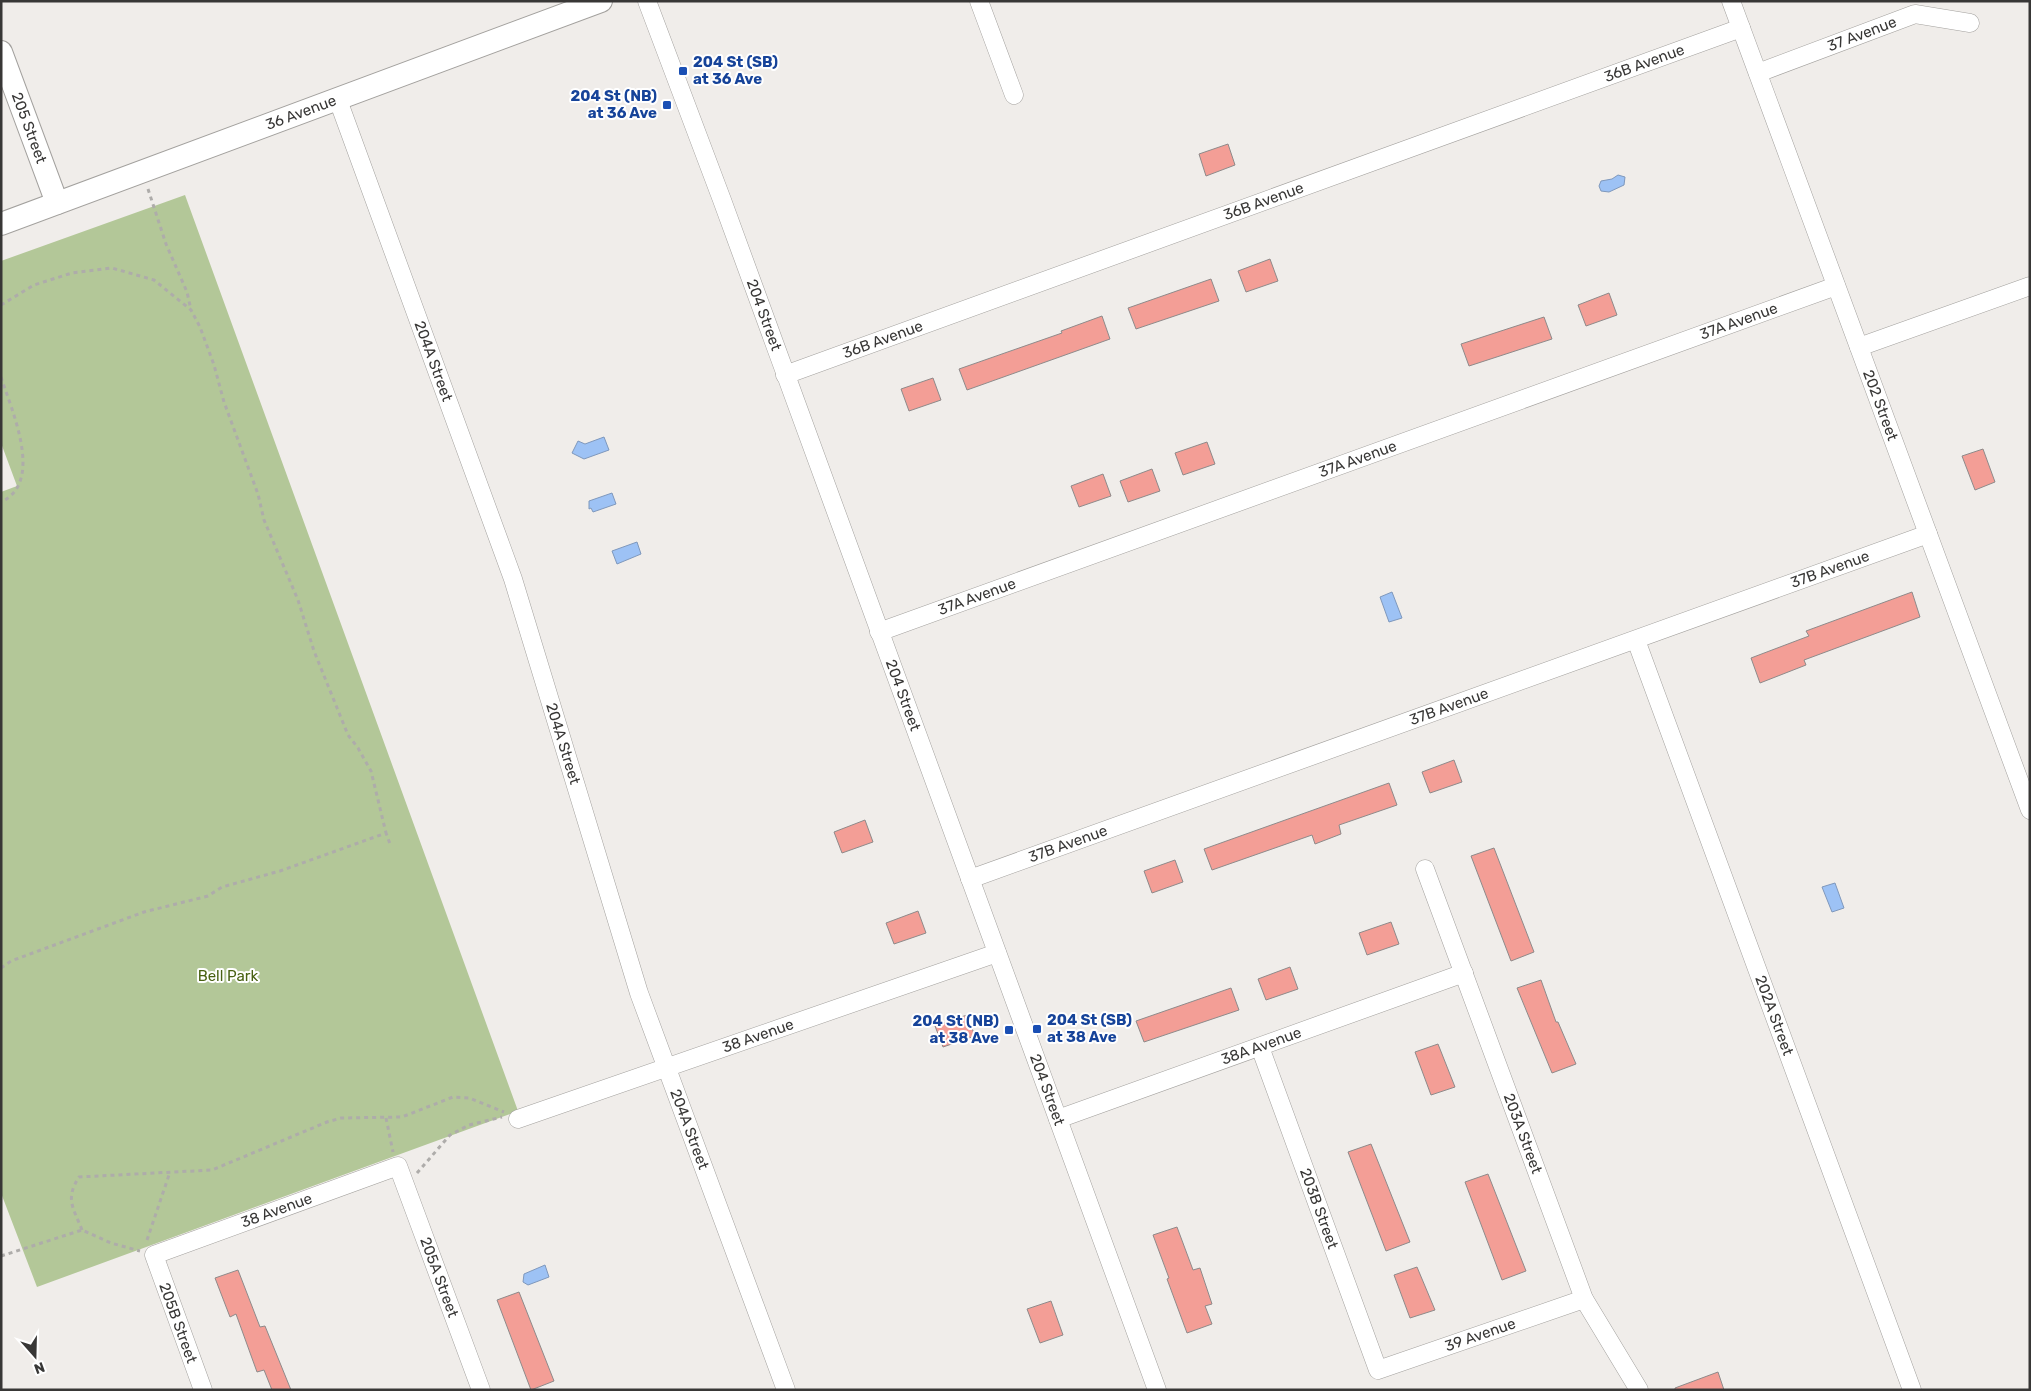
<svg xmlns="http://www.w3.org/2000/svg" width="2031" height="1391" viewBox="0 0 2031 1391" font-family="Rubik,sans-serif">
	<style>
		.green { fill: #b3c798 }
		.water { fill: #9dc2f5; stroke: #7f98bc }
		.building { fill: #f39e96; stroke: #8e8a8a }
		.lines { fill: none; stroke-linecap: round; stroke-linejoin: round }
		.minor-casing { stroke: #a3a19e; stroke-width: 19 }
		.major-casing { stroke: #a3a19e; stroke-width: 24 }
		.path { stroke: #aeacaa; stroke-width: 3; stroke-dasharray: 4 4; stroke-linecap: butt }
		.minor { stroke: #fff; stroke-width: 18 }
		.major { stroke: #fff; stroke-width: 22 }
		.transit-dot { fill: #1a4fb4; stroke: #fff; stroke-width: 2 }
		.labels { text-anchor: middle; stroke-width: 4; stroke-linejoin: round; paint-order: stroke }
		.street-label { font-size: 15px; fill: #383736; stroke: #fff }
		.transit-label { font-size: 15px; font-weight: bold; fill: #164399; stroke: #fff; text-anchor: start }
		.park-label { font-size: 15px; fill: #486112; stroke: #fff }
	</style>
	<rect width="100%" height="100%" fill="#f0edea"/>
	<path class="green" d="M185,195L518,1111L37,1287L1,1193V492L17,486L1,443V261Z"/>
	<path class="water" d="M1618,175L1625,177L1624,185L1609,192L1601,191L1599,186L1601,181L1612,179Z
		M604,437L609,450L584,459L572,453L578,441L585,444Z
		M612,493L616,504L593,512L591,508L589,509V501Z
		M637,542L641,554L617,564L612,551Z
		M1392,592L1402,618L1389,622L1380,597Z
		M1835,883L1844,908L1832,912L1822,887Z
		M545,1265L549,1277L528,1285L523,1282L524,1274Z"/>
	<path class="building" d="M1228,144L1235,165L1206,176L1199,154Z
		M1270,259L1278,281L1246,292L1238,271Z
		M1211,279L1219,301L1136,329L1128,308Z
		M1609,293L1617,315L1586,326L1578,305Z
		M1102,316L1110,339L967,390L959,369L1062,333L1061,331Z
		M1544,317L1552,339L1469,366L1461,344Z
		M933,378L941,400L909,411L901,389Z
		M1207,442L1215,464L1183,475L1175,453Z
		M1983,449L1995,482L1975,490L1962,456Z
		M1152,469L1160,491L1128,502L1120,481Z
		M1103,474L1111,496L1079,507L1071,486Z
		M1912,592L1920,617L1804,660L1806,665L1760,683L1751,658L1809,636L1806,631Z
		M1454,760L1462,782L1430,793L1422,772Z
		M1389,783L1397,805L1339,825L1341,834L1315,844L1312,835L1212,870L1204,849Z
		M865,820L873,842L842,853L834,832Z
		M1494,848L1534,952L1511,961L1471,856Z
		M1175,860L1183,882L1152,893L1144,871Z
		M918,911L926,933L894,944L886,923Z
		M1391,922L1399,944L1367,955L1359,933Z
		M1290,967L1298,989L1266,1000L1258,979Z
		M1541,980L1556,1022H1558L1576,1064L1552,1073L1517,988Z
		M1231,988L1239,1010L1144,1042L1136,1021Z
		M967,1015L975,1036L943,1047L935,1026Z
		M1438,1044L1455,1087L1431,1095L1415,1052Z
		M1371,1144L1410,1242L1386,1251L1348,1152Z
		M1488,1174L1526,1271L1502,1280L1465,1182Z
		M1177,1227L1193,1270L1200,1268L1212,1304L1205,1306L1212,1324L1187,1333L1167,1279L1169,1278L1153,1235Z
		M1417,1267L1435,1310L1410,1318L1394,1275Z
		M238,1270L260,1327L265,1326L291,1390H272L264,1370L257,1372L236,1314L230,1317L215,1278Z
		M519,1292L554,1381L531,1390L497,1300Z
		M1051,1301L1063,1335L1040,1343L1027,1309Z
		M1718,1372L1724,1390H1675V1388Z"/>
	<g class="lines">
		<defs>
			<g id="minor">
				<path id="s1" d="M647,1L722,200L1157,1390"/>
				<path d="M979,1L1014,95"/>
				<path id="s2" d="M1731,1L2030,810"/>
				<path id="s3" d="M1758,73L1915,14L1970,23"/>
				<path id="s4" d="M338,100L513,579L639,993L786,1390"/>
				<path d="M1859,347L2030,286"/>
				<path id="s5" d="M785,375L1741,28"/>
				<path id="s6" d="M879,632L1836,286"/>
				<path id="s7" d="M1636,640L1912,1390"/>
				<path id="s8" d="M1425,869L1584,1299L1639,1390"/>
				<path id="s9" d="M970,879L1928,534"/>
				<path id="s10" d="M1260,1047L1378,1370L1584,1299"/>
				<path id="s11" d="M518,1119L997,953"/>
				<path id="s12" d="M1058,1119L1464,973"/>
				<path id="s13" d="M203,1390L154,1255L398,1166L481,1390"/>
			</g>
			<g id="major">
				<path id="s14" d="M1,52L57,203"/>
				<path id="s15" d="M1,224L601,1"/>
			</g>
		</defs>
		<use href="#minor" class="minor-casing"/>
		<use href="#major" class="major-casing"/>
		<path class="path" d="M148,189L166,244L187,292L191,310
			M1,305L34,285L72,273L112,268L154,280L191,310L200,327L214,365L224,402L258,494L264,520L298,600L314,651L348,735L358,748L371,771L386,833
			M1,377C11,409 45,482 1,502
			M1,968L11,961L144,912L208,896L222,887L280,871L386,833L390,844
			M386,1118L393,1152
			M417,1173L450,1135L469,1125L502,1117
			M82,1230C73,1207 65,1199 79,1177L212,1170L327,1122L341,1118L402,1117L453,1097L469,1098L504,1112
			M147,1240L170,1172
			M1,1256L82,1230L111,1243L140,1251"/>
		<use href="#minor" class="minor"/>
		<use href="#major" class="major"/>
	</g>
	<g class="transit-dot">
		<rect x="678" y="66" width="10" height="10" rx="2.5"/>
		<rect x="662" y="100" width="10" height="10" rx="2.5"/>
		<rect x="1032" y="1024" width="10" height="10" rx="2.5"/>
		<rect x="1004" y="1025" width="10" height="10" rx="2.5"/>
	</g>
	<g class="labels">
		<g class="street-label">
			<text dy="5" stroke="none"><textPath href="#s3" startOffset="111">37 Avenue</textPath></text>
			<text dy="5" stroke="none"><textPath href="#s5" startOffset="914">36B Avenue</textPath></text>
			<text dy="5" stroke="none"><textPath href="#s15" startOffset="320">36 Avenue</textPath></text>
			<text dy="5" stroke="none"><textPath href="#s14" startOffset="81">205 Street</textPath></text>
			<text dy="5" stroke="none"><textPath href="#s5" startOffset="509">36B Avenue</textPath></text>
			<text dy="5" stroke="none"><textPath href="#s1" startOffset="335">204 Street</textPath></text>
			<text dy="5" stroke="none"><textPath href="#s6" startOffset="914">37A Avenue</textPath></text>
			<text dy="5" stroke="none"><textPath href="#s5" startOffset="104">36B Avenue</textPath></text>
			<text dy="5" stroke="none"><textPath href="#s4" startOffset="278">204A Street</textPath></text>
			<text dy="5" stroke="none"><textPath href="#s2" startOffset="431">202 Street</textPath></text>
			<text dy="5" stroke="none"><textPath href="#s6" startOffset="509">37A Avenue</textPath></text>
			<text dy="5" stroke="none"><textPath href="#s9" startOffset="914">37B Avenue</textPath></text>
			<text dy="5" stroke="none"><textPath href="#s6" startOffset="104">37A Avenue</textPath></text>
			<text dy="5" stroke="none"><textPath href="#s1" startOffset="740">204 Street</textPath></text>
			<text dy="5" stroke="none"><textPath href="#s9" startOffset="509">37B Avenue</textPath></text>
			<text dy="5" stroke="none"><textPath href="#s4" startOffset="682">204A Street</textPath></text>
			<text dy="5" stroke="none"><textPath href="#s9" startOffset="104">37B Avenue</textPath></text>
			<text dy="5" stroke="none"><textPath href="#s7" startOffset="400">202A Street</textPath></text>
			<text dy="5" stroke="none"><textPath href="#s11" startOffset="254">38 Avenue</textPath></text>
			<text dy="5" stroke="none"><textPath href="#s12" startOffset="216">38A Avenue</textPath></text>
			<text dy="5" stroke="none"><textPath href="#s1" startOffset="1160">204 Street</textPath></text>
			<text dy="5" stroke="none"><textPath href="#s4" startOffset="1088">204A Street</textPath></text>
			<text dy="5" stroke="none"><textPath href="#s8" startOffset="282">203A Street</textPath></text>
			<text dy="5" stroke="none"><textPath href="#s10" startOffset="172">203B Street</textPath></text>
			<text dy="5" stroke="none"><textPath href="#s13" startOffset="274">38 Avenue</textPath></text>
			<text dy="5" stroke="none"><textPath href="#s13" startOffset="522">205A Street</textPath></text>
			<text transform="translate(178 1323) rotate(70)" y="5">205B Street</text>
			<text dy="5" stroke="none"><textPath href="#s10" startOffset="452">39 Avenue</textPath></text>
		</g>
		<g class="transit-label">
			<text x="693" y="67">204 St (SB)<tspan x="693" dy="17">at 36 Ave</tspan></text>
			<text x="657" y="101" text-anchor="end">204 St (NB)<tspan x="657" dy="17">at 36 Ave</tspan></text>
			<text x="1047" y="1025">204 St (SB)<tspan x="1047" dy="17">at 38 Ave</tspan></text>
			<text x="999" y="1026" text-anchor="end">204 St (NB)<tspan x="999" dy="17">at 38 Ave</tspan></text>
		</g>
		<g class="park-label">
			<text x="228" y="981">Bell Park</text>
		</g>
	</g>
	<rect width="2031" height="1391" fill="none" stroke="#383736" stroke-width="5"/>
	<g transform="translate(35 1356) rotate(160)" stroke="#ffffff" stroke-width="4" paint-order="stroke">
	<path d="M0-4L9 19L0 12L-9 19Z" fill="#383736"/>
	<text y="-8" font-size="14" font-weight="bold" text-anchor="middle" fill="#383736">N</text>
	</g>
</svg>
